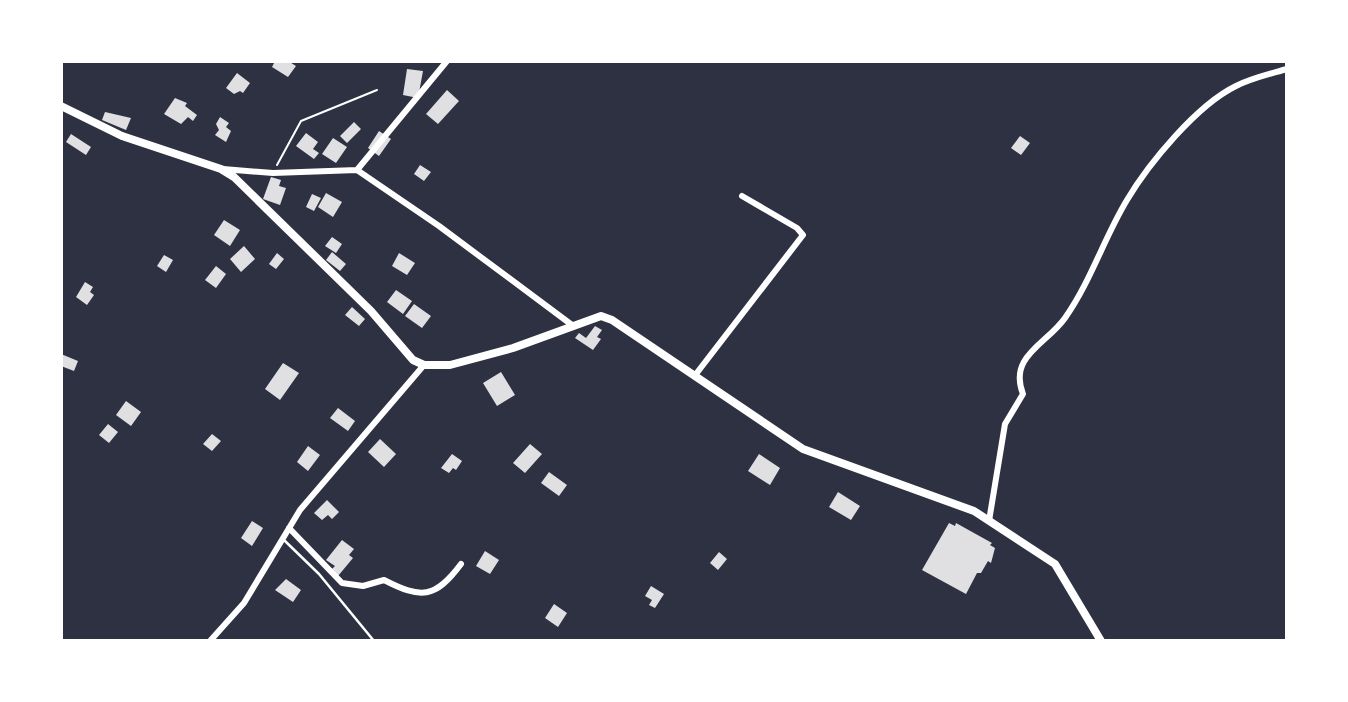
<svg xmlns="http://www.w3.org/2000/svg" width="1348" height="702" viewBox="0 0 1348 702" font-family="'Roboto Condensed',sans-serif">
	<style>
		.building { fill: #e0e0e3 }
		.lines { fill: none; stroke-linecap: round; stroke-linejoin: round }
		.path { stroke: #fff; stroke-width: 2 }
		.service { stroke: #fff; stroke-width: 2.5 }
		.minor { stroke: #fff; stroke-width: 6 }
		.secondary { stroke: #fff; stroke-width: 8 }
	</style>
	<rect width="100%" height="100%" fill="#2d3142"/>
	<path class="building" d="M275,61H288L296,66L288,77L272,67Z
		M407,69L423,71L418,98L403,95Z
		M237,73L250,83L243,93L240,91L234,94L226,88Z
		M447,90L459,101L438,124L426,114Z
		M175,98L187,103L185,106L197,115L193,121L188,117L181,124L164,114Z
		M105,112L131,118L126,130L102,120Z
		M220,117L229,123L226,127L231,131L226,142L215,135L219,130L216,124Z
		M354,122L361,129L347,143L340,136Z
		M379,131L391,139L379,156L368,148Z
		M306,133L318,142L313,149L319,153L314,159L296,146Z
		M71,134L91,147L86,155L66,142Z
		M1020,136L1030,143L1021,155L1011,148Z
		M333,138L347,147L336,163L322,154Z
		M420,165L431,172L424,181L414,174Z
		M271,177L281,180L279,186L286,188L280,205L263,199Z
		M326,193L342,202L333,217L318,207Z
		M312,194L321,198L314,211L306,207Z
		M224,220L240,230L230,246L214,235Z
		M332,237L342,244L336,253L325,246Z
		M244,246L255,259L241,272L230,259Z
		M332,252L346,264L340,271L326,260Z
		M277,253L284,259L276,269L269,264Z
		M399,253L415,263L407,275L392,266Z
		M164,255L173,260L166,272L157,266Z
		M216,266L226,274L216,288L205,280Z
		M85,282L93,287L90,292L94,295L87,305L76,297Z
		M396,290L412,301L403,314L387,302Z
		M414,304L431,316L422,328L405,316Z
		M352,307L365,319L359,326L345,315Z
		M595,326L602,330L597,337L601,339L593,350L575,338L579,333L586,338Z
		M61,354L78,361L74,371L61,366Z
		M283,363L299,373L280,400L265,389Z
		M501,372L515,395L497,406L483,383Z
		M126,401L141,412L131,426L116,415Z
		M338,408L355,421L348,431L330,418Z
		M108,424L118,432L109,443L99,435Z
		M212,434L221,441L212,451L203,444Z
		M380,439L396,454L384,467L368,452Z
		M530,444L542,454L525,473L513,463Z
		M308,446L320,455L308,471L297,462Z
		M452,454L462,461L456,470L453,468L449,473L441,468Z
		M759,454L780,468L770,485L748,471Z
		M549,472L567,485L559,496L541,483Z
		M838,492L860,506L851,520L829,507Z
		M327,500L339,512L332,519L328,515L322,520L314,513Z
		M252,521L263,528L252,546L241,538Z
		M949,523L955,526L956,523L992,543L990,545L995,548L991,563L988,561L981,573H977L966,594L922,570Z
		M342,540L354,549L349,555L353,558L338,576L331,570L335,566L326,560Z
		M485,551L499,560L490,574L476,566Z
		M719,552L727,559L718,570L710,563Z
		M286,579L301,590L293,602L275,590Z
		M651,586L664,594L655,608L649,605L652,600L645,596Z
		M554,604L567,613L558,627L545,618Z"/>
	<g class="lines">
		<path class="path" d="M277,165L301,121L377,90"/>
		<path class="service" d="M285,541L319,574L374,641"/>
		<path class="minor" d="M223,169L273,173L357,170L447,61
			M357,170L439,226L572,325
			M696,374L803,235L797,228L742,196
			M989,521L1005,424L1023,394C1008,356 1047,344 1065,318C1091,281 1104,238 1127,200C1149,163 1197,105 1236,86C1252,78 1270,74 1287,69
			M289,528L342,583L363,586L384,580C421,599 435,599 461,564
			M210,641L244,603L300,510L424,365"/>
		<path class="secondary" d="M61,106L122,136L221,169L234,177L371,311L413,360L424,365H450L513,348L601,316L612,320L803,449L974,511L1055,564L1101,641"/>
	</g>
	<rect width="1348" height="702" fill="none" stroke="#ffffff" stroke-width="126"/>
</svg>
